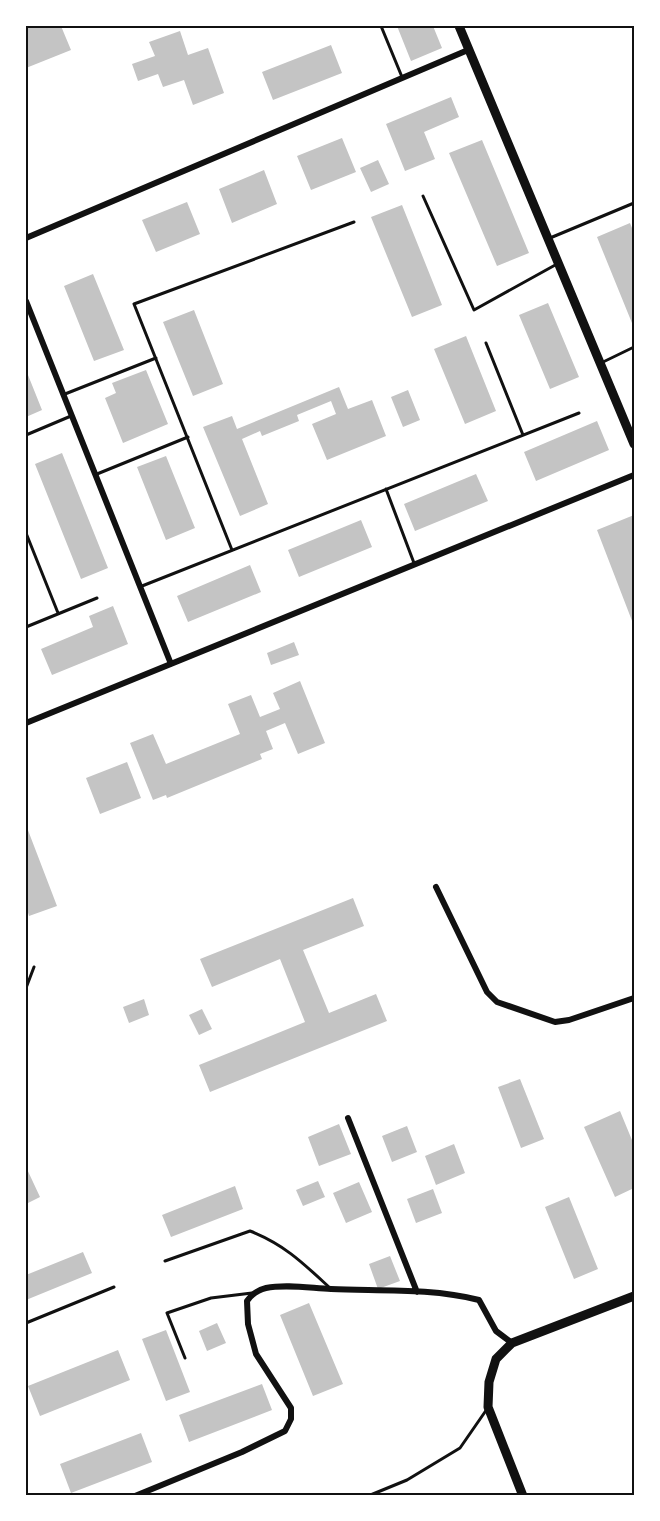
<svg xmlns="http://www.w3.org/2000/svg" width="660" height="1521" viewBox="0 0 660 1521" font-family="Ubuntu,sans-serif">
	<style>
		.building { fill: #c4c4c4 }
		.lines { fill: none; stroke-linecap: round; stroke-linejoin: round }
		.service { stroke: #111; stroke-width: 3 }
		.minor { stroke: #111; stroke-width: 6 }
		.secondary { stroke: #111; stroke-width: 9 }
		.neatline { fill: none; stroke: #111; stroke-width: 2 }
	</style>
	<rect width="100%" height="100%" fill="#fff"/>
	<path class="building" d="M26,26H61L71,50L26,68Z
		M397,26H433L442,48L411,61Z
		M180,31L188,55L208,48L224,93L193,105L184,80L163,87L158,74L138,81L132,64L155,56L149,42Z
		M331,45L342,73L273,100L262,72Z
		M451,97L459,117L424,132L435,159L405,171L386,124Z
		M342,138L356,172L311,190L297,156Z
		M482,140L529,253L497,266L449,153Z
		M378,160L389,184L371,192L360,168Z
		M264,170L277,204L232,223L219,189Z
		M187,202L200,234L156,252L142,220Z
		M402,205L442,305L412,317L371,217Z
		M630,223L634,233V328L597,237Z
		M93,274L124,350L94,361L64,286Z
		M548,303L579,377L550,389L519,315Z
		M194,310L223,384L193,396L163,322Z
		M466,336L496,411L465,424L434,349Z
		M26,370L42,410L26,417Z
		M146,370L168,424L123,443L105,398L116,393L112,383Z
		M339,387L348,409L372,400L386,436L327,460L312,424L336,414L331,401L297,415L299,421L262,436L260,431L242,439L268,504L240,516L203,427L232,416L237,429Z
		M408,390L420,420L403,427L391,397Z
		M597,421L609,450L536,481L524,452Z
		M62,453L108,568L81,579L35,464Z
		M166,456L195,528L166,540L137,467Z
		M476,474L488,501L415,531L404,504Z
		M634,515V626L597,530Z
		M361,520L372,547L299,577L288,550Z
		M250,565L261,592L188,622L177,596Z
		M113,606L128,644L52,675L41,649L93,627L89,616Z
		M294,642L299,655L271,665L267,653Z
		M300,681L325,743L298,754L285,723L266,731L273,749L260,754L262,759L167,798L166,795L153,800L130,743L153,734L166,764L240,734L228,704L251,695L260,717L280,709L273,693Z
		M127,762L141,798L100,814L86,778Z
		M26,825L57,906L29,916L26,906Z
		M353,898L364,926L303,950L329,1013L376,994L387,1021L210,1092L199,1065L305,1022L280,959L212,987L200,959Z
		M144,999L149,1015L129,1023L123,1007Z
		M202,1009L212,1029L199,1035L189,1015Z
		M520,1079L544,1139L521,1148L498,1087Z
		M620,1111L634,1145V1188L615,1197L584,1127Z
		M339,1124L351,1154L319,1166L308,1137Z
		M407,1126L417,1152L392,1162L382,1136Z
		M454,1144L465,1173L436,1185L425,1156Z
		M26,1167L40,1197L26,1204Z
		M318,1181L325,1197L303,1206L296,1190Z
		M359,1182L372,1212L346,1223L333,1193Z
		M235,1186L243,1209L171,1237L162,1215Z
		M433,1189L442,1213L416,1223L407,1199Z
		M569,1197L598,1269L574,1279L545,1207Z
		M83,1252L92,1273L26,1300V1275Z
		M390,1256L400,1281L378,1289L369,1264Z
		M309,1303L343,1384L313,1396L280,1315Z
		M217,1323L226,1343L207,1351L199,1331Z
		M166,1330L190,1392L166,1401L142,1339Z
		M118,1350L130,1380L40,1416L28,1386Z
		M262,1384L272,1410L189,1442L179,1415Z
		M141,1433L152,1462L71,1493L60,1464Z"/>
	<g class="lines">
		<path class="service" d="M381,26L402,77
			M423,196L474,310L557,264
			M550,238L634,203
			M486,343L523,435
			M601,363L634,347
			M65,394L156,358
			M26,435L71,416
			M97,474L188,437
			M386,489L414,563
			M26,533L58,613
			M232,550L134,304L354,222
			M142,586L579,413
			M26,627L97,598
			M26,988L34,967
			M165,1261L250,1231C285,1245 303,1263 330,1288
			M26,1323L114,1287
			M185,1358L167,1313L211,1298L252,1293
			M368,1496L407,1480L460,1448L487,1409"/>
		<path class="minor" d="M26,238L468,50
			M26,301L171,664
			M26,723L634,475
			M436,887L487,992L497,1002L555,1022L569,1020L634,998
			M348,1118L417,1292
			M135,1496L242,1452L285,1431L291,1419V1408L256,1354L248,1324L247,1301C252,1294 257,1290 266,1288C286,1284 310,1288 331,1289C380,1291 432,1288 479,1300L496,1331L512,1343"/>
		<path class="secondary" d="M459,26L634,444
			M523,1496L488,1407L489,1382L496,1359L512,1343L634,1296"/>
	</g>
	<rect width="660" height="1521" fill="none" stroke="#ffffff" stroke-width="54"/>
	<rect x="27" y="27" width="606" height="1467" class="neatline"/>
</svg>
